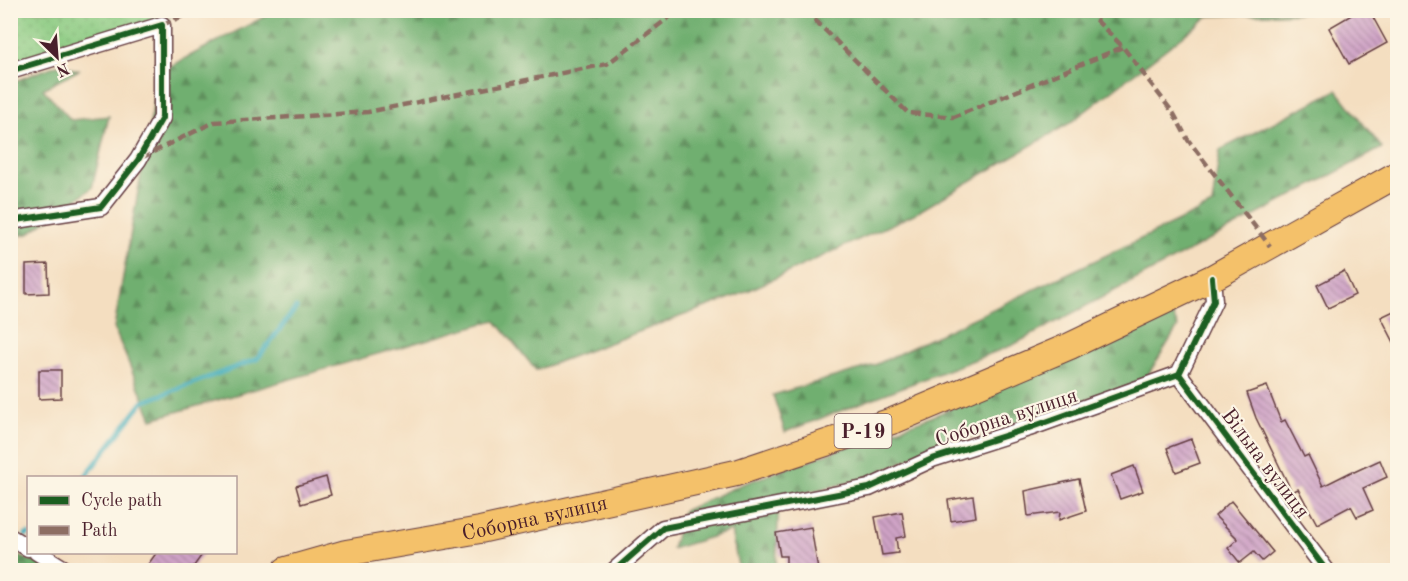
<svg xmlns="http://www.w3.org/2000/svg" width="1408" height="581" viewBox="0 0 1408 581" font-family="'Old Standard TT',serif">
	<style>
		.grass { fill: url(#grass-dots); stroke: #6a7556; stroke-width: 1.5 }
		.forest { fill: url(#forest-firs); stroke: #5d674e; stroke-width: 1.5 }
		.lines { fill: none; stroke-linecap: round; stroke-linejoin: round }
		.stream { stroke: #3baab9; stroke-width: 5 }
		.building { fill: url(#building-back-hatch) }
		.minor-casing { stroke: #643c41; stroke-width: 19 }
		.primary-casing { stroke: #643c41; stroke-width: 28 }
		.minor { stroke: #fff; stroke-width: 16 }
		.primary { stroke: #f4c16a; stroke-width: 26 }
		.quiet { stroke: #8d6e63; stroke-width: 4.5; stroke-dasharray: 9 4.5; stroke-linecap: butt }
		.cycleway-casing { stroke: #fcf5e5; stroke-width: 10 }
		.cycleway { stroke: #1b5e20; stroke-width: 6 }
		.labels { text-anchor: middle; stroke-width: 4.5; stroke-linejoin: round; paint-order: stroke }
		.shield { fill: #fcf5e5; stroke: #7f5f63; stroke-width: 1.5 }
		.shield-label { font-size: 20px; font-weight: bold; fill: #4a1f2b }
		.street-label { font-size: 21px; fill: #4a1f2b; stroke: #fcf5e5 }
	</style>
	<defs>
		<pattern id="grass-dots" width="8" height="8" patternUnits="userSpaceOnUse" patternTransform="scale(1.5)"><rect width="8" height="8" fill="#8bcb82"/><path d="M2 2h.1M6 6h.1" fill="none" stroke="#79ae70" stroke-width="1.8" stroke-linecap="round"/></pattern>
		<pattern id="forest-firs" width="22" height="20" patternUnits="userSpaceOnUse" patternTransform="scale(1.5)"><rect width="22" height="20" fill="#70af70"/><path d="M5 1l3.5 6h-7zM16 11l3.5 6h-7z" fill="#5e8e5c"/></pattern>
		<pattern id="building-back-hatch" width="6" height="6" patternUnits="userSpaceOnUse" patternTransform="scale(1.5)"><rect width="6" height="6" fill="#cfa3c6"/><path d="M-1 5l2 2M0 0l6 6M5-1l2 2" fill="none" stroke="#aa84a1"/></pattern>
	</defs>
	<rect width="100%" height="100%" fill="#fcf5e5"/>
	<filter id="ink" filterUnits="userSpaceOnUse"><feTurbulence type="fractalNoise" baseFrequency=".0167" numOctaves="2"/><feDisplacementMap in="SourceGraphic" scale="12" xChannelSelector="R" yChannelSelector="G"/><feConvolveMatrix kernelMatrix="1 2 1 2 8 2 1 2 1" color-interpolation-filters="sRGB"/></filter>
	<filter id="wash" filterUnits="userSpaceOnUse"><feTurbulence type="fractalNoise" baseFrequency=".008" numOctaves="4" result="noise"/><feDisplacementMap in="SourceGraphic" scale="24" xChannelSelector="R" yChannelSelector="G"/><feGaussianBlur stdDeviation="1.35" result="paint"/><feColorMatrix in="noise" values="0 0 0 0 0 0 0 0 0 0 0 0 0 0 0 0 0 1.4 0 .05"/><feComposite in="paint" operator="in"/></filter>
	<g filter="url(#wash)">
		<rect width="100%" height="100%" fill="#f4dec0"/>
		<path class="grass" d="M11,11H184L162,20L11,67Z"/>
		<path class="forest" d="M275,11H1317L1306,13L1209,16L1070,123L916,213L741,294L536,370L495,320L152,419L114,328L159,72Z
			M57,65L79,70L43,89L71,120L109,116L92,188L28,234L11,237L10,83Z
			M1337,90L1382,148L1013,345L785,432L773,395L875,365L1212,205L1220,150Z
			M1172,313L1178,327L1144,381L925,451L866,479L779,498L776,570H739L731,531L672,549L683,511L740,485L931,417Z
			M10,553L43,565V570H11Z"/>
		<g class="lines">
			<path class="stream" d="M84,478L143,402L257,359L296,308
				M26,535L28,534"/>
		</g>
		<g id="blocks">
			<path class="building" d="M1360,10H1369L1387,43L1349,64L1329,28Z
				M48,264L49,293L26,294V265Z
				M1344,271L1355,295L1328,308L1317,285Z
				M1398,309V350L1381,317Z
				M39,370H61V398L39,399Z
				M1267,386L1281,422L1285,420L1304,457L1308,455L1323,486L1353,471L1354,472L1380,460L1387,477L1363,488L1373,510L1357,517L1351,506L1317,524L1298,489L1292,492L1256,418L1247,393Z
				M1191,439L1200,463L1176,472L1167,448Z
				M1134,466L1143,491L1120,499L1111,475Z
				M326,477L331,495L301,504L296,486Z
				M1079,479L1086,511L1059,520L1060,512L1028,516L1025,491Z
				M973,496L976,517L951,521L948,500Z
				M1231,501L1273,552L1262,561L1254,552L1240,563L1228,548L1238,539L1215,516Z
				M902,512L906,536L896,538L898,553L882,555L875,517Z
				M811,527L818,570H786V556H780L776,533Z
				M157,552H204L191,570H144Z"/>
		</g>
	</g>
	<g filter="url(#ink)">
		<use href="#blocks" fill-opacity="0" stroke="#643c41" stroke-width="1.5"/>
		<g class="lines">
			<defs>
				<path id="minor" d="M10,71L162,25V118L138,160L101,207L10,221
					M1179,374L1326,570
					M10,537L28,548
					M37,552L66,570
					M615,570L663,528L869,488L932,459L1029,428L1179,374L1214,301L1212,278"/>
				<g id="primary">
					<path id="s1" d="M286,570L346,553L480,530L736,473L895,420L1070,346L1212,278L1398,174"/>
				</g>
			</defs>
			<use href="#minor" class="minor-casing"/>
			<use href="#primary" class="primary-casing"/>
			<use href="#minor" class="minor"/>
			<use href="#primary" class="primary"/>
			<path class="quiet" d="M805,10L908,113L954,117L1123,47
				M1086,10L1123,47L1174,114L1188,140L1270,246
				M162,25L197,10
				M141,158L214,122L368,112L607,64L679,10"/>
			<defs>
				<path id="cycleway" d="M10,71L162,25V118L138,160L101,207L10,221
					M1179,374L1326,570
					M615,570L663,528L869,488L932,459L1029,428L1179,374L1214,301L1212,278"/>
			</defs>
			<use href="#cycleway" class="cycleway-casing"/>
			<use href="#cycleway" class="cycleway"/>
		</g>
	</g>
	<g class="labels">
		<rect class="shield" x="834.5" y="414" width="57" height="34" rx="4.5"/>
		<g class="shield-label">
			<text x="863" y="438">Р-19</text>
		</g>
		<g class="street-label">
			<text transform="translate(1006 417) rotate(-18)" y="7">Соборна вулиця</text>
			<text transform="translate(1266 463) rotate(53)" y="7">Вільна вулиця</text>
			<text dy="7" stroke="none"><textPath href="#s1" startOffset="254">Соборна вулиця</textPath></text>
		</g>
	</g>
	<rect width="1408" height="581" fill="none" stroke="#fcf5e5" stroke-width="36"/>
	<rect x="27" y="476" width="210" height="78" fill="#fcf5e5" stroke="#b59f9b" stroke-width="1.5"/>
	<rect x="39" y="496" width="30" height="9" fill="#1b5e20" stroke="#b59f9b" stroke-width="1.5"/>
	<text x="81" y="506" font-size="18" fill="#4a1f2b">Cycle path</text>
	<rect x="39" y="526" width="30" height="9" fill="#8d6e63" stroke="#b59f9b" stroke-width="1.5"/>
	<text x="81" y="536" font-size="18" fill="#4a1f2b">Path</text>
	<g transform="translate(57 57) rotate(155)" stroke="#fcf5e5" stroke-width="4.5" paint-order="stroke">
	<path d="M0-4.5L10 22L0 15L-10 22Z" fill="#4a1f2b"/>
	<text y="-9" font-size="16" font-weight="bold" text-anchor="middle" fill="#4a1f2b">N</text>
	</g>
</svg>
